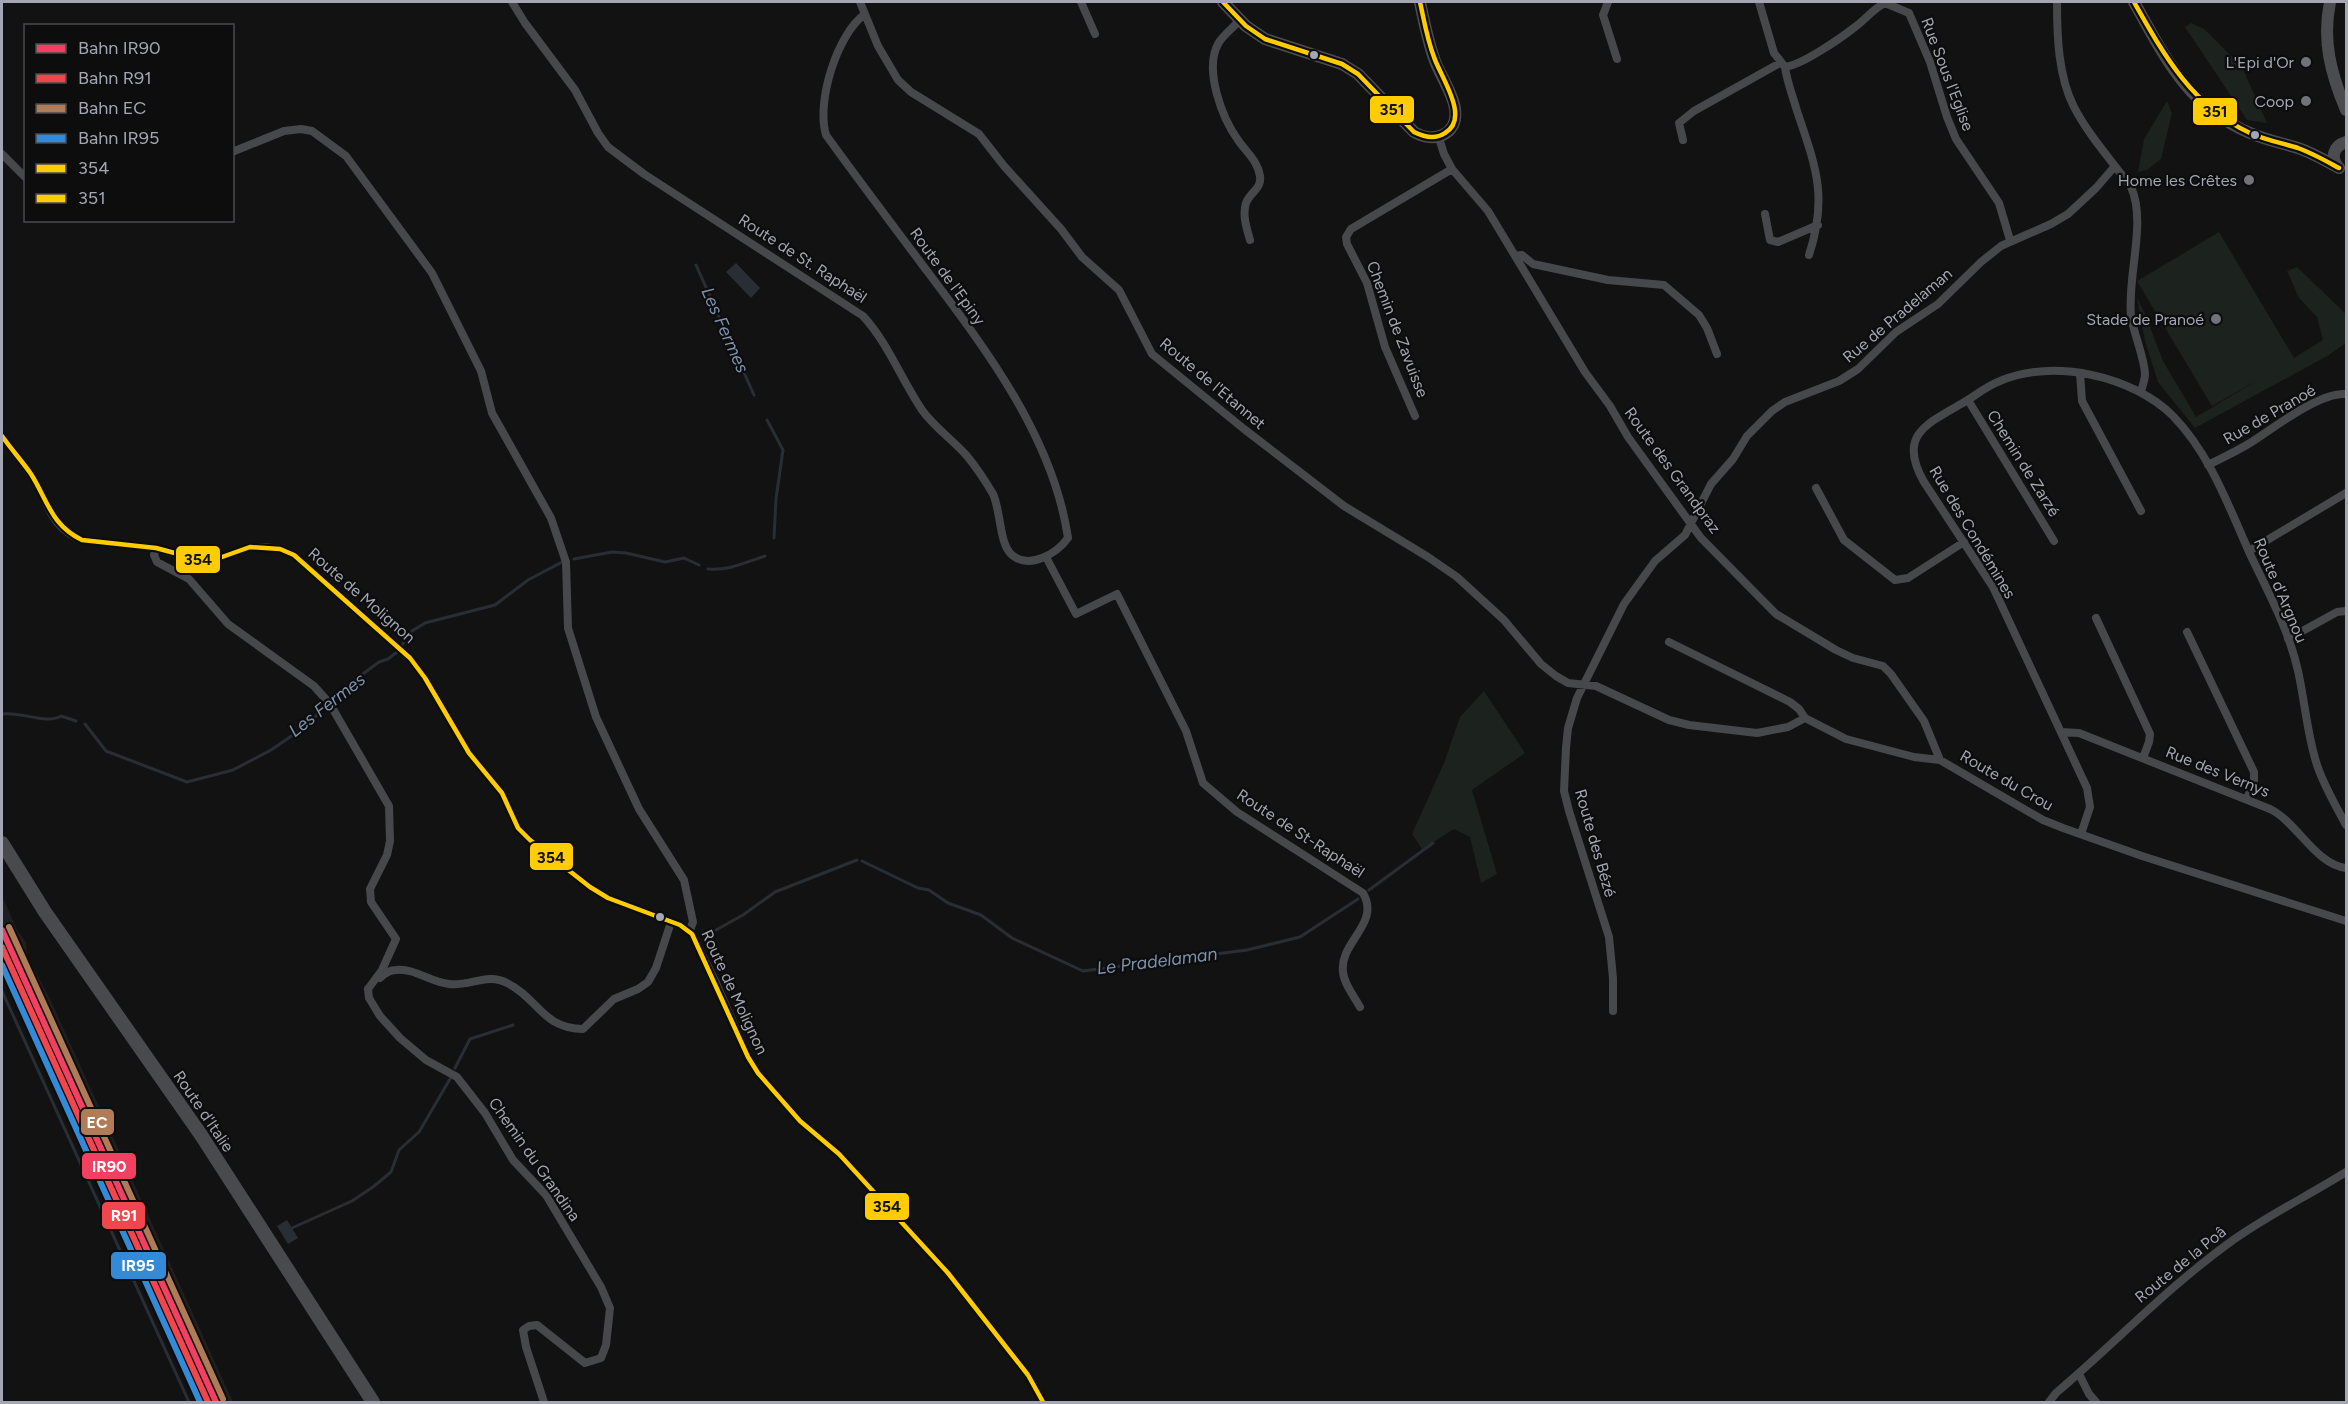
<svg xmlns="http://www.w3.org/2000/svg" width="2348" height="1404" viewBox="0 0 2348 1404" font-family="Figtree,sans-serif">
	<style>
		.built { fill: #1f1f21 }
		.green { fill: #1c221d }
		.water { fill: #292e35 }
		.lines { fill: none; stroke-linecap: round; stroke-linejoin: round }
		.stream { stroke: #292e35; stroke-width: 3 }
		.street { stroke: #47484b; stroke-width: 8 }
		.secondary { stroke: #4b4c4f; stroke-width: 12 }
		.primary { stroke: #494a4d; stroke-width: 14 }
		.bus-1-casing { stroke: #0d0d0e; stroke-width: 9 }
		.bus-2-casing { stroke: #0d0d0e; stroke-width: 9 }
		.bus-1 { stroke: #fc0; stroke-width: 4.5 }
		.bus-2 { stroke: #fc0; stroke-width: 4.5 }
		.rail-1-casing { stroke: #0d0d0e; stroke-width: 10 }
		.rail-2-casing { stroke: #0d0d0e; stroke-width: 10 }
		.rail-3-casing { stroke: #0d0d0e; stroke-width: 10 }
		.rail-4-casing { stroke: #0d0d0e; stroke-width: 10 }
		.rail-1 { stroke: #f24062; stroke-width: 6 }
		.rail-2 { stroke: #f2464d; stroke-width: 6 }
		.rail-3 { stroke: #b07c57; stroke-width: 6 }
		.rail-4 { stroke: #338bd7; stroke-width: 6 }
		.bus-dot { fill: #a4a7b3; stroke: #0d0d0e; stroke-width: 2 }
		.poi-dot { fill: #71737b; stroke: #0d0d0e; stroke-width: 2 }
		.labels { text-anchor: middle; stroke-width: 4.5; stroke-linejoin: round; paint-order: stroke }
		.poi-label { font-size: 16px; fill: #a4a7b3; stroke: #0d0d0e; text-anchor: end }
		.street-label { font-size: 16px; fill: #a4a7b3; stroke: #0d0d0e }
		.water-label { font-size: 18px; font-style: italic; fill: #7c91ac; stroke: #0d0d0e }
		.line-badge { stroke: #0d0d0e; stroke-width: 2 }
		.badge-label { font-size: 16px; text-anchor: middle; font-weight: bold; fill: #fff }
		.pale-badge-label { font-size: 16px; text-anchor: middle; font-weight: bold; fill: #111 }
	</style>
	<rect width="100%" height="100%" fill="#121213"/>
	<path class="built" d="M2,896L18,932L26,942L27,956L50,999L233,1402H199L2,961Z"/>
	<path class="green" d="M2191,23L2204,29L2242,67L2267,123L2247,120L2185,27Z
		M2167,101L2172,113L2161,159L2147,170L2138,172L2144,139Z
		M2219,232L2294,358L2323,340L2317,317L2299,298L2287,271L2297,267L2346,314V343L2329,355L2195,428L2158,382L2145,341L2137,298L2145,314L2163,361L2196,417L2261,378L2212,406L2137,281Z
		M1484,691L1525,753L1472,790L1497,874L1481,883L1470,837L1454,829L1422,849L1412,834L1444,763L1460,717Z"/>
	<path class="water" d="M736,263L760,288L751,298L726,272Z
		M287,1220L298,1238L288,1244L277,1226Z"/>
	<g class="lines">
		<path class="stream" d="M696,265L754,395
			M767,420L783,450L776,499L774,538
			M574,559L612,552L626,553L665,562L684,558L699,565
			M708,569C729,571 746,562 765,556
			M2,714C21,711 46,725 61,716L76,721
			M85,724L106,751L187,782L233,770L271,750L309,724L332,697L379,662L388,659L397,652L412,631L425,623L495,605L528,580L564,561
			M862,861L918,888L929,890L948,903L981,915L1012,938L1083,971L1247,950L1300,937L1358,899
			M1369,890L1433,843
			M716,930L743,915L775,892L857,860
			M2,991L189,1402
			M455,1068L470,1039L513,1025
			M292,1228L352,1201L373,1187L391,1172L399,1150L419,1132L450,1079"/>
		<path class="street" d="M512,2L525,23L575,90L598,133L608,147L644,174L863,316C888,343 901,379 922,410C934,427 953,440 967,456C976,467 986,482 993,494C1001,511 999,544 1012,555C1030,570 1057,553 1068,538C1053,435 982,344 921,263C889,220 857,178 826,135C816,102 837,34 865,14
			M860,2L878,46L898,80L911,92L979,134L1004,166L1061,229L1082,257L1119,290L1152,354L1244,429L1344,506L1428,557L1457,577L1504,620L1541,664L1556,676L1568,683L1596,686L1669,720L1689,725L1757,733L1788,727L1805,718L1846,739L1914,757L1940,760L2043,820L2063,828L2142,856L2346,921
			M1081,2L1095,34
			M1608,2L1603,15L1617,59
			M1759,2L1774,53L1785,67C1802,65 1841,38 1855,27C1866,19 1873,9 1885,3L1909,13L1930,62L1947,117L1956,139L1999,203L2010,240
			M2057,2C2057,35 2058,76 2074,107C2089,136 2112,161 2131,187C2147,222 2127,275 2131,316C2134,335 2144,356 2145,374C2145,380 2142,387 2141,392
			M1240,20C1233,28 1223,35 1218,44C1204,70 1222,118 1238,140C1246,152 1258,161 1260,176C1262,189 1250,192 1246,203C1242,215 1247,229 1250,240
			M1785,67C1787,82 1793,97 1797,111C1816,167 1828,197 1809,255
			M1439,138L1444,154L1452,169L1488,211L1585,372L1610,406L1628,437L1701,538L1776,614L1836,650L1853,658L1883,666L1891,674L1924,721L1940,760
			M1683,140L1679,123L1694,111L1780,63
			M232,152L284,131L301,129L312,131L346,156L432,273L481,371L492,413L551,518L566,562L568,628L596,717L639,809L684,880L693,922L690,930
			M2,154L26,178
			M1765,214L1770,240L1778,242L1818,225
			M1515,256L1522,255L1533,264L1608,280L1664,285L1699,315L1707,328L1717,354
			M2080,373L2082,401L2141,511
			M1968,400L2054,541
			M1415,416L1385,347L1367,283L1347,244L1346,237L1351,229L1452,169
			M2,436C12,451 24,463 33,478C50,504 49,527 82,540L156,548L198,561L208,562L250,547H265L280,549L294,555L304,564L410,658L425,678L469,753L502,793L518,828L530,840L590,887L608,898L680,925L692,934L716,983L748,1057L758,1073L800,1121L839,1154L948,1273L1028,1375L1043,1402
			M2208,465C2222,458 2237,451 2250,443C2274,428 2319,392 2346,394
			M1816,488L1844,540L1895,580L1908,578L1964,542
			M156,548L154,555L157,562L189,579L228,624L314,686L330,704L389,806L390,841L387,855L370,889L371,902L396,939L382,970L368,989
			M2249,551L2346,493
			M1046,557L1076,614L1117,594L1186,731L1203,783L1237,812L1363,893C1381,924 1339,942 1343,972C1344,984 1354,996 1360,1007
			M2096,618L2150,734L2149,742L2143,758
			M2187,632L2254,772V784L2247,798
			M2288,639L2337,612L2346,611
			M1669,642L1790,702L1799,709L1805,718
			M2061,732L2079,733L2270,809C2297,822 2316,865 2346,868
			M2081,834L2090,807L2087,788L1993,587L1924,482C1898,437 1924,425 1961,404C1974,397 1986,386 2000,381C2053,358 2133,376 2173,416C2210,454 2229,507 2250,554C2268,592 2289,630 2298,671C2305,702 2307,734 2317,765C2324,786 2336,806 2346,825
			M380,978C384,974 389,970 396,970C415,968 430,982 449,984C469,987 488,972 507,983C538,998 543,1029 583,1029L614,999L638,989L648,982L656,968L671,922
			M368,989L369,998L380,1016L400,1038L426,1060L457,1077L485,1113L513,1160L546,1195L601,1287L610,1308L606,1345L601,1358L585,1363L537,1325L529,1326L523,1330L526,1347L544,1402
			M1613,1011V978L1609,937L1569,811L1564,791L1566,748L1568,728L1577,698L1624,604L1655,561L1685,535L1711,484L1733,459L1747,436L1772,411L1785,402L1839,381L1858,369L1896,332L1938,304L1981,262L2001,246L2051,224L2068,214L2096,188L2115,166
			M2079,1374L2089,1394L2096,1402
			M2049,1402L2056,1393C2114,1344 2167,1288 2229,1243C2266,1216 2308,1196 2346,1172"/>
		<path class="secondary" d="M1223,2L1246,26L1265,39L1342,64L1358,74L1414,132C1433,144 1459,135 1455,109C1453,93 1441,77 1435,61C1428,42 1424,22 1420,2
			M2134,2C2165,57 2188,107 2250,133C2266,140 2282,143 2298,148C2313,153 2326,161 2339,168
			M2330,2C2322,41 2331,74 2346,110
			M2339,168C2330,158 2333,146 2346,142"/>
		<path class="primary" d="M2,843L45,912L201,1135L373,1402"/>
		<defs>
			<path id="bus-1" d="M2,436C11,449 22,461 31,474C48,501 51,525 82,540L156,548L208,562L250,547L280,549L294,555L410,658L425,678L469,753L502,793L518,828L530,840L590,887L608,898L680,925L692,934L748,1057L758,1073L800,1121L839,1154L948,1273L1028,1375L1043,1402"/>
			<path id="bus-2" d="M1223,2L1246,26L1265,39L1342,64L1358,74L1414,132C1424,137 1435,140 1445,133C1471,118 1440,76 1434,57C1427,39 1424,20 1420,2
				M2134,2C2164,55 2192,106 2250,133C2265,140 2282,143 2298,148C2312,153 2326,161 2339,168"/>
		</defs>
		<use href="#bus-1" class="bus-1-casing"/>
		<use href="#bus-2" class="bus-2-casing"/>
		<use href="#bus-1" class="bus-1"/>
		<use href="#bus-2" class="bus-2"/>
		<defs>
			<path id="rail-1" d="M2,930L216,1402"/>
			<path id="rail-2" d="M2,947L208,1402"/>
			<path id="rail-3" d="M9,927L223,1399"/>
			<path id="rail-4" d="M2,965L200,1402"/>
		</defs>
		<use href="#rail-1" class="rail-1-casing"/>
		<use href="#rail-2" class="rail-2-casing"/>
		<use href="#rail-3" class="rail-3-casing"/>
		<use href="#rail-4" class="rail-4-casing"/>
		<use href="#rail-1" class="rail-1"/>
		<use href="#rail-2" class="rail-2"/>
		<use href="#rail-3" class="rail-3"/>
		<use href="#rail-4" class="rail-4"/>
	</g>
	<g class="bus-dot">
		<circle cx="1314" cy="55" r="5"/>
		<circle cx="2255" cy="135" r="5"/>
		<circle cx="660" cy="917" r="5"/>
	</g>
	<g class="poi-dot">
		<circle cx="2306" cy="62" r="6"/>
		<circle cx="2306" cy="101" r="6"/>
		<circle cx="2249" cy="180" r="6"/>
		<circle cx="2216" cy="319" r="6"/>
	</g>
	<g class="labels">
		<g class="poi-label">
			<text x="2294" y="68">L'Epi d'Or</text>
			<text x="2294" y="107">Coop</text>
			<text x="2237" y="186">Home les Crêtes</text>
			<text x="2204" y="325">Stade de Pranoé</text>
		</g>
		<g class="street-label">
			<text transform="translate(1948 74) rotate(69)" y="6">Rue Sous l'Eglise</text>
			<text transform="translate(803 258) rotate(33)" y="6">Route de St. Raphaël</text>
			<text transform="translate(948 276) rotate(54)" y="6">Route de l'Epiny</text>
			<text transform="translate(1897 315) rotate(-40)" y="6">Rue de Pradelaman</text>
			<text transform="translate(1398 329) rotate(69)" y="6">Chemin de Zavuisse</text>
			<text transform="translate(1213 383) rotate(40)" y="6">Route de l'Etannet</text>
			<text transform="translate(2269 414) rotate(-30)" y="6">Rue de Pranoé</text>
			<text transform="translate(2024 463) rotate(58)" y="6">Chemin de Zarzé</text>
			<text transform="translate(1673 470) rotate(54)" y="6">Route des Grandpraz</text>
			<text transform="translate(1973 532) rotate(59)" y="6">Rue des Condémines</text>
			<text transform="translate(2281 590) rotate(67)" y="6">Route d'Argnou</text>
			<text transform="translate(362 595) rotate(41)" y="6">Route de Molignon</text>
			<text transform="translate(2218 771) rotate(22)" y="6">Rue des Vernys</text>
			<text transform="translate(2007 780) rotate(30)" y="6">Route du Crou</text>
			<text transform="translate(1301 833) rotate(33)" y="6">Route de St-Raphaël</text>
			<text transform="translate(1596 843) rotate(74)" y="6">Route des Bézé</text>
			<text transform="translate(735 992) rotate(65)" y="6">Route de Molignon</text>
			<text transform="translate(204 1111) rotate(56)" y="6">Route d'Italie</text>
			<text transform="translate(535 1159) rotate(55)" y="6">Chemin du Grandina</text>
			<text transform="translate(2180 1264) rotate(-39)" y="6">Route de la Poâ</text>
		</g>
		<g class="water-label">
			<text transform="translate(725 330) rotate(66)" y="6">Les Fermes</text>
			<text transform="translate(327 705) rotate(-38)" y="6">Les Fermes</text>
			<text transform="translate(1157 961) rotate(-7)" y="6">Le Pradelaman</text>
		</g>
	</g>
	<g class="line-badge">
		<rect x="1369" y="95" width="46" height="29" rx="6" fill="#fc0"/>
		<rect x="2192" y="97" width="46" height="29" rx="6" fill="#fc0"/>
		<rect x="175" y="545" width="46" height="29" rx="6" fill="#fc0"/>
		<rect x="529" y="842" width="45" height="29" rx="6" fill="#fc0"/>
		<rect x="80" y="1108" width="35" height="28" rx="6" fill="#b07c57"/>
		<rect x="81" y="1152" width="56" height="28" rx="6" fill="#f24062"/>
		<rect x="864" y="1192" width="46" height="29" rx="6" fill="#fc0"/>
		<rect x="101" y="1201" width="45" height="29" rx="6" fill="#f2464d"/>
		<rect x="110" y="1251" width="57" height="29" rx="6" fill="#338bd7"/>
	</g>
	<g class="badge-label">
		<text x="97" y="1128">EC</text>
		<text x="109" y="1172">IR90</text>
		<text x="124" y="1221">R91</text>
		<text x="138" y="1271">IR95</text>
	</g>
	<g class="pale-badge-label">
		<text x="1392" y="115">351</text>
		<text x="2215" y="117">351</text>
		<text x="198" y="565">354</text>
		<text x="551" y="863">354</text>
		<text x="887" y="1212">354</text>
	</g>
	<rect width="2348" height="1404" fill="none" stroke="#a4a7b3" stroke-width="6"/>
	<rect x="24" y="24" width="210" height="198" fill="#0d0d0e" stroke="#494b50" stroke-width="1.5"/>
	<rect x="36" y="44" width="30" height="9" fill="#f24062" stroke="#494b50" stroke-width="1.5"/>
	<text x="78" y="54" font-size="18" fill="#a4a7b3">Bahn IR90</text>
	<rect x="36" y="74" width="30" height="9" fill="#f2464d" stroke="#494b50" stroke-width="1.5"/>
	<text x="78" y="84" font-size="18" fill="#a4a7b3">Bahn R91</text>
	<rect x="36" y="104" width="30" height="9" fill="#b07c57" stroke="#494b50" stroke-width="1.5"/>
	<text x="78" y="114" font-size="18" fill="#a4a7b3">Bahn EC</text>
	<rect x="36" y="134" width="30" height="9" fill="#338bd7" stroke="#494b50" stroke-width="1.5"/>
	<text x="78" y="144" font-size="18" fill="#a4a7b3">Bahn IR95</text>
	<rect x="36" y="164" width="30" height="9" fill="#ffcc00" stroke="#494b50" stroke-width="1.5"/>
	<text x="78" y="174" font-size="18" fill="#a4a7b3">354</text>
	<rect x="36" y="194" width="30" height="9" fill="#ffcc00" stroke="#494b50" stroke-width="1.5"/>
	<text x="78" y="204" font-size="18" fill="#a4a7b3">351</text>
</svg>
